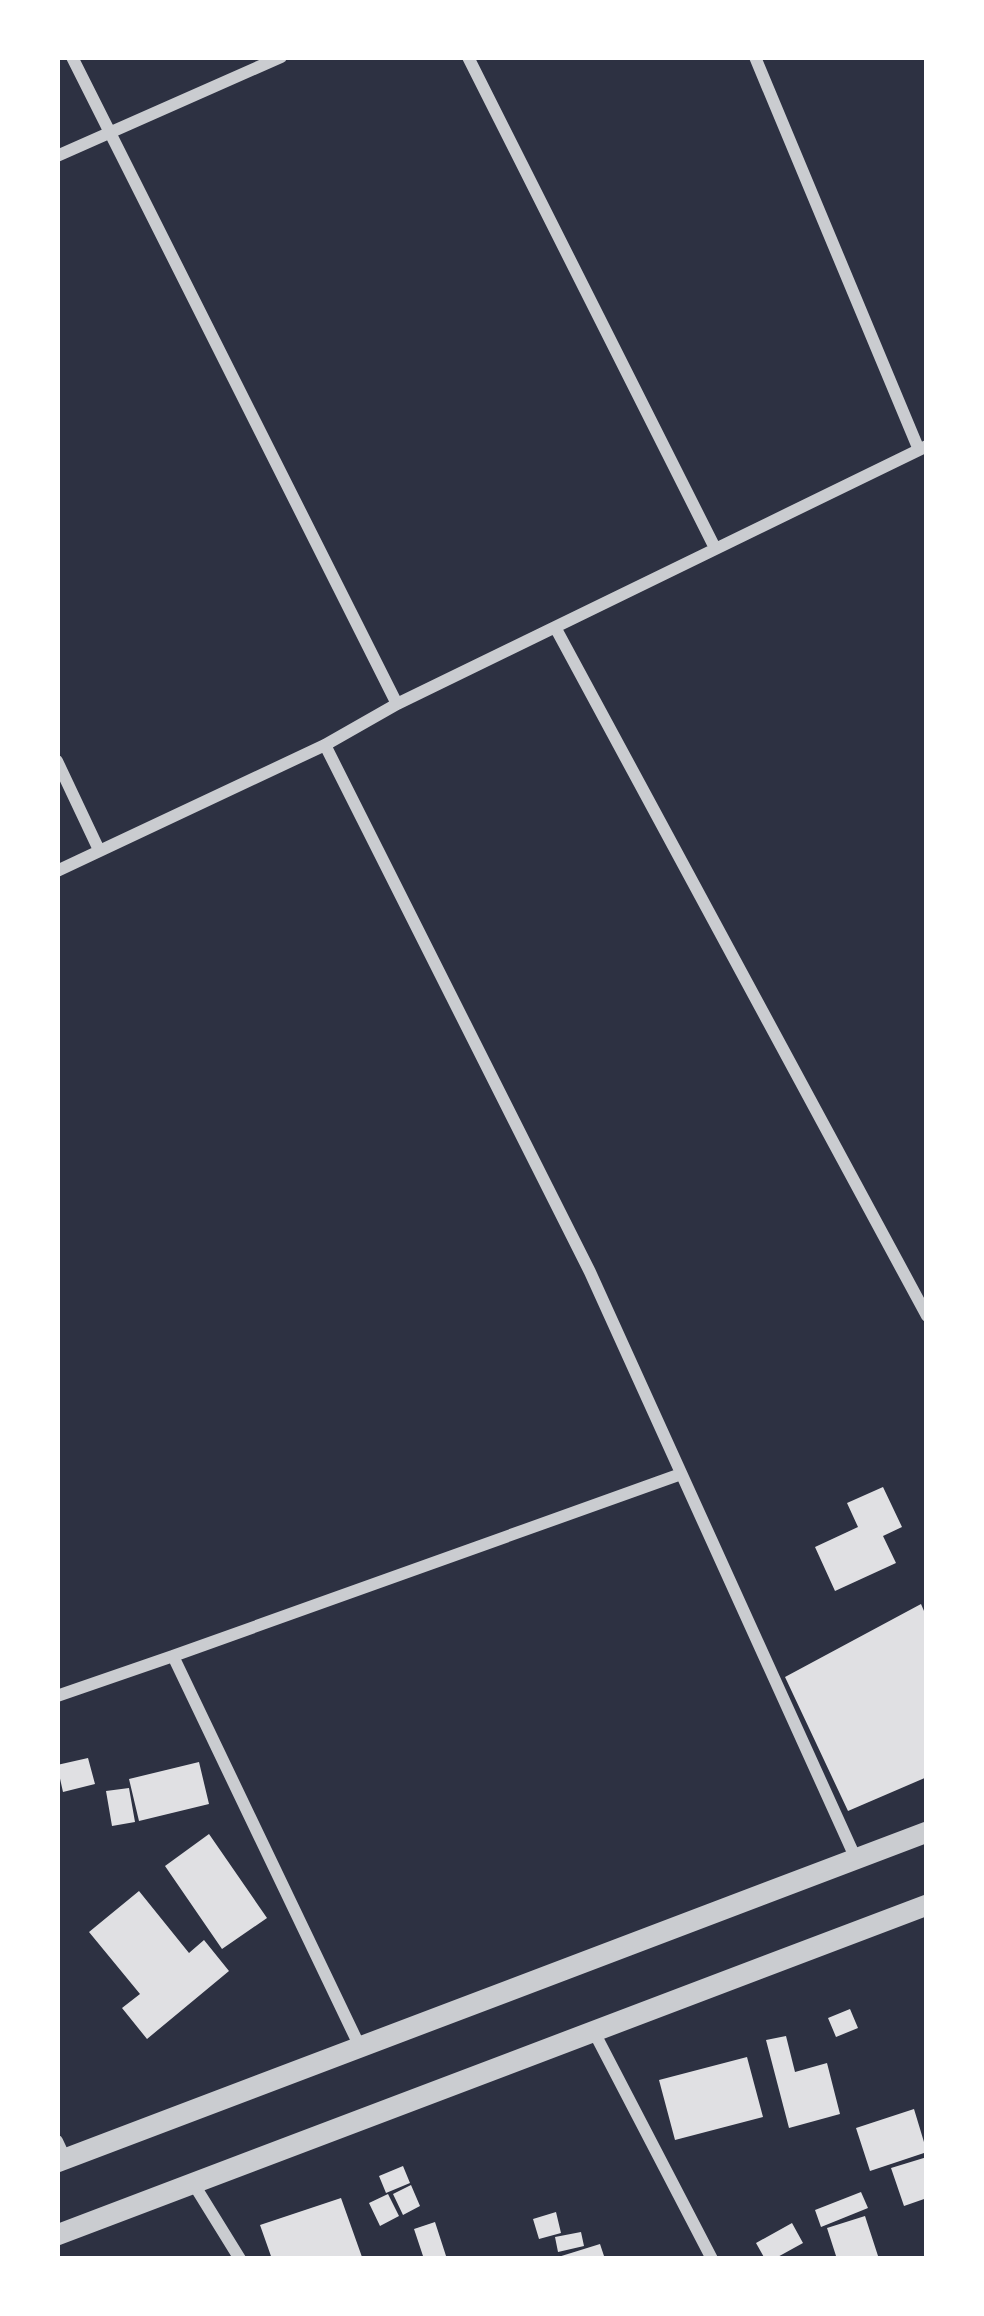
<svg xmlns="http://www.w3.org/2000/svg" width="984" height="2316" viewBox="0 0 984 2316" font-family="'Space Grotesk',sans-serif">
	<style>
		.building { fill: #e0e0e3 }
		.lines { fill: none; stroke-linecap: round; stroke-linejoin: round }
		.minor { stroke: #caccd0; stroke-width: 12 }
		.tertiary { stroke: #caccd0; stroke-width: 21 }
	</style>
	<rect width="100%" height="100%" fill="#2d3142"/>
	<path class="building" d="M883,1487L902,1527L883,1536L896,1563L835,1591L815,1547L858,1527L847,1503Z
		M921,1604L927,1618V1777L848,1811L785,1677Z
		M88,1758L95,1784L63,1792L57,1765Z
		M199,1762L209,1804L139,1821L129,1779Z
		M129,1788L135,1822L112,1826L106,1791Z
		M209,1834L267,1918L222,1949L165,1866Z
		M139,1891L189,1953L204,1940L229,1971L147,2039L122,2008L140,1994L89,1932Z
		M850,2009L858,2028L836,2037L828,2018Z
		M786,2036L795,2072L827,2063L840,2114L789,2128L766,2040Z
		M747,2057L763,2117L675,2140L659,2080Z
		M914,2109L927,2152L870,2171L856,2128Z
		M927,2157V2198L904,2206L891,2168Z
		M403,2166L410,2183L386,2193L379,2176Z
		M411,2185L420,2206L403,2215L393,2194Z
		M861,2192L868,2208L821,2227L815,2210Z
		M388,2194L399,2216L380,2226L369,2203Z
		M341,2198L362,2257L272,2259L260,2225Z
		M556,2212L561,2233L539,2239L533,2219Z
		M865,2216L879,2259H837L827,2228Z
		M435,2222L447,2259H424L414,2229Z
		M792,2223L803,2243L774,2259H765L756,2243Z
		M581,2232L584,2246L558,2252L555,2237Z
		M600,2244L605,2259H555V2258Z"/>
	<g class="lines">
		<path class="minor" d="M72,57L397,704
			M468,57L715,548
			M755,57L919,450
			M57,156L281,57
			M555,627L927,1316
			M325,745L590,1272L856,1859
			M57,761L99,850
			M57,871L325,745L397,704L927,446
			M173,1656L681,1474
			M57,1696L173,1656L360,2047
			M594,2032L712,2259
			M57,2141L65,2158
			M193,2183L240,2259"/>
		<path class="tertiary" d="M57,2162L927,1832
			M57,2235L927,1905"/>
	</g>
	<rect width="984" height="2316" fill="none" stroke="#ffffff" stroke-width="120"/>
</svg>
